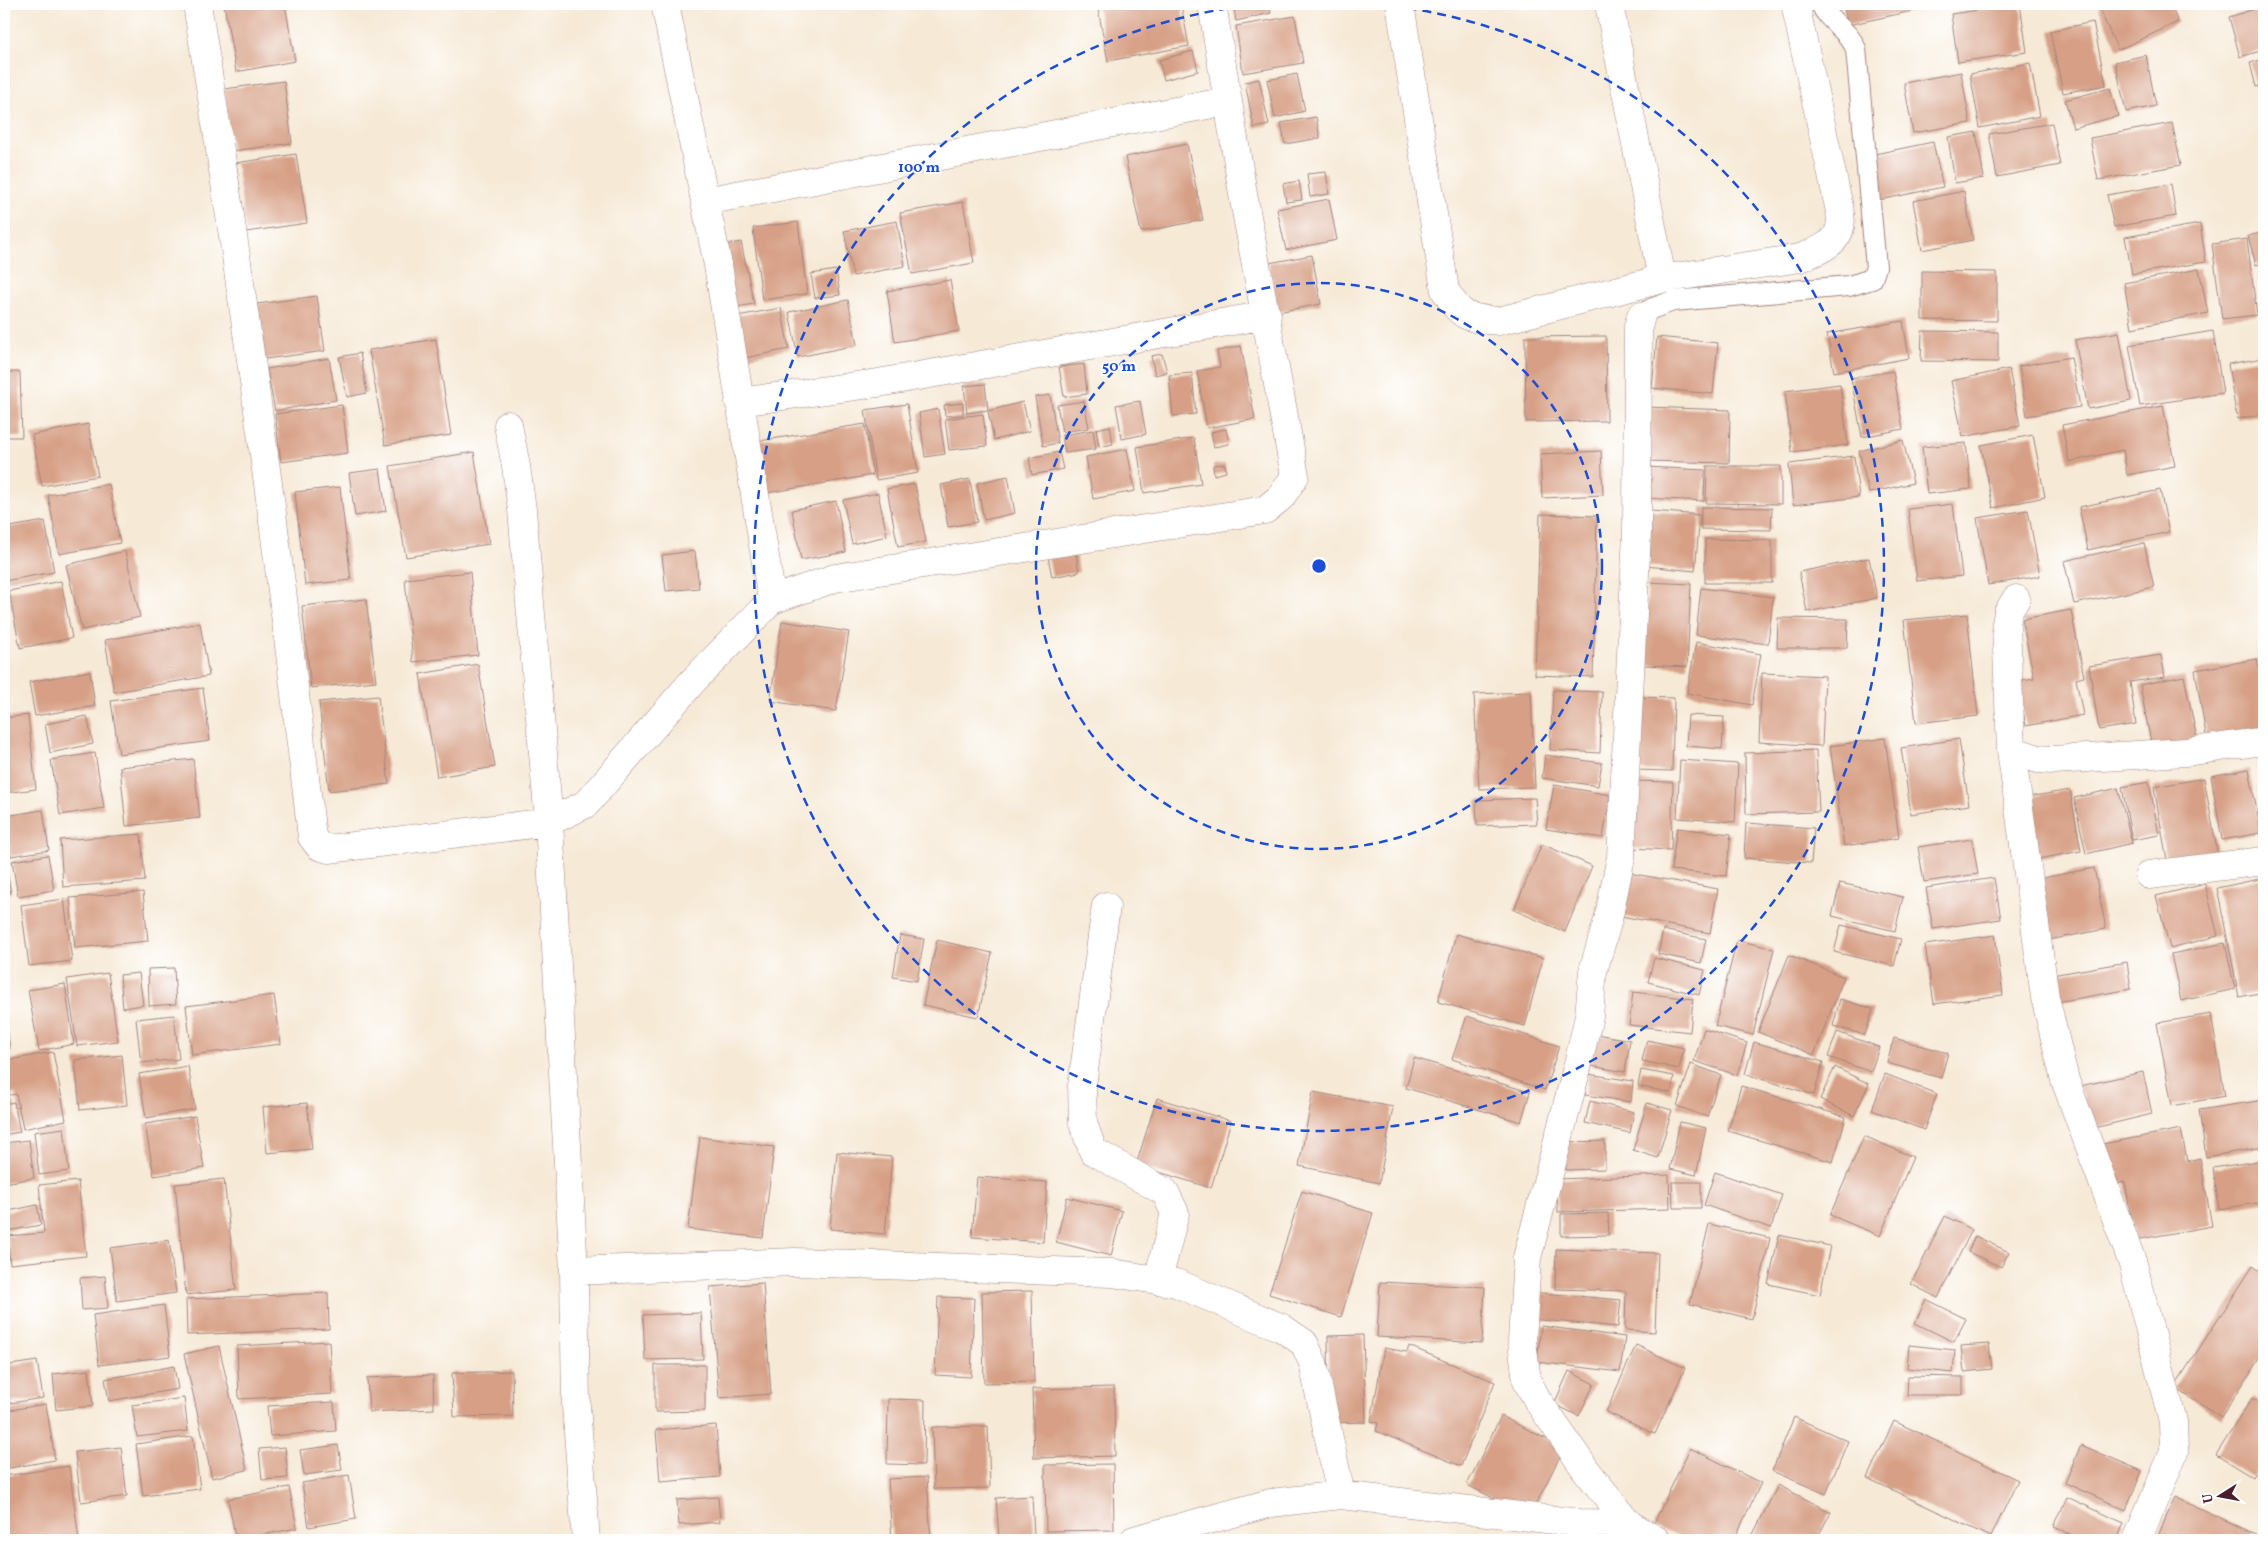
<svg xmlns="http://www.w3.org/2000/svg" width="2268" height="1544" viewBox="0 0 2268 1544" font-family="Vollkorn,serif">
	<style>
		.building { fill: #d7a086 }
		.lines { fill: none; stroke-linecap: round; stroke-linejoin: round }
		.service-casing { stroke: #a08480; stroke-width: 22 }
		.minor-casing { stroke: #a08480; stroke-width: 29 }
		.service { stroke: #fff; stroke-width: 20 }
		.minor { stroke: #fff; stroke-width: 28 }
		.ring { fill: none; stroke: #1d4ed8; stroke-width: 2.5; stroke-dasharray: 9 6 }
		.centre { fill: #1d4ed8; stroke: #fff; stroke-width: 2.5 }
		.ring-label { font-size: 15px; text-anchor: middle; font-weight: bold; fill: #1d4ed8; stroke: #fff; stroke-width: 4; stroke-linejoin: round; paint-order: stroke }
	</style>
	<rect width="100%" height="100%" fill="#fff"/>
	<filter id="ink" filterUnits="userSpaceOnUse"><feTurbulence type="fractalNoise" baseFrequency=".02" numOctaves="2"/><feDisplacementMap in="SourceGraphic" scale="10" xChannelSelector="R" yChannelSelector="G"/><feConvolveMatrix kernelMatrix="1 2 1 2 8 2 1 2 1" color-interpolation-filters="sRGB"/></filter>
	<filter id="wash" filterUnits="userSpaceOnUse"><feTurbulence type="fractalNoise" baseFrequency=".0096" numOctaves="4" result="noise"/><feDisplacementMap in="SourceGraphic" scale="20" xChannelSelector="R" yChannelSelector="G"/><feGaussianBlur stdDeviation="1.12" result="paint"/><feColorMatrix in="noise" values="0 0 0 0 0 0 0 0 0 0 0 0 0 0 0 0 0 1.4 0 .05"/><feComposite in="paint" operator="in"/></filter>
	<g filter="url(#wash)">
		<rect width="100%" height="100%" fill="#f6e9d5"/>
		<g id="blocks">
			<path class="building" d="M224,4H285L295,61L236,72Z
				M1097,4H1181L1189,46L1108,61Z
				M1233,4H1268L1271,13L1236,21Z
				M1843,4H1915L1917,10L1848,25Z
				M2020,4L2027,52L1958,62L1951,14Z
				M2097,4H2170L2178,22L2118,50Z
				M2264,6V50L2240,57L2229,17Z
				M1295,16L1303,63L1243,73L1236,26Z
				M2093,22L2106,85L2063,93L2050,31Z
				M1193,51L1198,71L1164,80L1159,60Z
				M2146,55L2156,106L2126,112L2115,62Z
				M2264,59V85L2256,87L2250,63Z
				M2030,63L2040,116L1980,128L1970,74Z
				M1961,72L1970,123L1913,133L1904,83Z
				M1297,74L1305,111L1275,118L1267,80Z
				M1259,79L1269,125L1254,128L1245,82Z
				M284,81L292,143L232,151L224,89Z
				M2110,88L2118,116L2073,128L2065,100Z
				M1316,117L1320,138L1285,144L1281,123Z
				M2052,123L2060,165L1997,177L1989,134Z
				M2172,123L2181,165L2098,180L2090,138Z
				M1976,132L1984,178L1955,183L1948,137Z
				M1933,142L1943,187L1879,200L1870,155Z
				M1187,144L1203,220L1141,232L1125,157Z
				M296,154L307,223L246,232L236,163Z
				M1326,172L1329,194L1310,197L1307,174Z
				M1299,181L1302,200L1286,202L1283,184Z
				M2171,184L2176,216L2114,227L2107,195Z
				M1964,191L1973,240L1922,250L1913,201Z
				M1329,199L1337,240L1286,250L1277,209Z
				M963,202L974,263L912,274L900,213Z
				M897,221L905,266L853,276L844,231Z
				M798,222L807,294L762,300L753,228Z
				M2200,224L2206,262L2132,274L2125,237Z
				M2264,232V263L2256,265L2248,236Z
				M2247,239L2257,315L2222,319L2212,244Z
				M741,242L754,304L730,308L719,246Z
				M1312,255L1321,304L1278,312L1269,263Z
				M2199,269L2208,313L2132,328L2124,283Z
				M836,270L840,295L815,298L811,274Z
				M1922,271L1997,272V321L1922,320Z
				M2260,271H2264V289H2263Z
				M950,280L959,331L895,342L887,291Z
				M317,296L325,351L265,359L257,304Z
				M848,300L857,345L798,357L789,312Z
				M781,308L789,349L740,359L732,317Z
				M1903,321L1909,358L1834,372L1827,334Z
				M1922,331L1998,332V362L1921,361Z
				M2213,331L2223,393L2140,406L2129,345Z
				M2119,332L2131,401L2088,409L2075,340Z
				M1606,336L1607,421L1526,422L1525,337Z
				M1657,337L1718,343L1713,394L1652,388Z
				M436,339L451,435L385,445L369,350Z
				M1241,346L1255,419L1207,428L1197,371L1220,367L1217,351Z
				M360,353L367,393L347,397L339,357Z
				M1162,354L1167,372L1155,375L1151,356Z
				M2071,357L2080,407L2027,416L2019,366Z
				M329,358L336,400L275,411L267,369Z
				M2264,358V414L2237,419L2228,364Z
				M1084,364L1087,394L1064,397L1059,367Z
				M2009,369L2020,426L1963,437L1951,381Z
				M1893,371L1903,429L1862,437L1851,378Z
				M4,372H20L22,437H4Z
				M1192,373L1196,414L1173,416L1169,375Z
				M985,384L988,410L967,413L964,386Z
				M1840,384L1848,445L1792,452L1785,391Z
				M1050,395L1058,443L1043,446L1035,397Z
				M1084,401L1089,428L1062,432L1057,405Z
				M1140,401L1146,434L1122,439L1116,405Z
				M1023,402L1030,431L994,440L988,411Z
				M963,403V415L945,416L944,405Z
				M907,404L918,473L876,480L865,410Z
				M342,405L348,453L281,462L275,414Z
				M2163,406L2175,466L2127,475L2123,450L2069,462L2062,425Z
				M1646,407L1730,410L1729,463L1645,461Z
				M938,409L945,454L925,457L919,413Z
				M983,414L987,446L949,450L945,419Z
				M88,424L98,476L42,486L32,435Z
				M865,424L873,475L767,493L759,441Z
				M1110,426L1113,444L1099,447L1096,429Z
				M1226,429L1229,444L1214,447L1211,432Z
				M1093,430L1096,449L1065,453L1062,435Z
				M2033,435L2045,497L1993,508L1981,445Z
				M1194,438L1201,484L1144,493L1137,447Z
				M1903,440L1913,483L1869,493L1859,451Z
				M1966,443L1971,489L1927,494L1922,447Z
				M1127,449L1135,491L1093,499L1086,457Z
				M1601,451L1603,495L1542,498L1540,454Z
				M474,452L489,544L406,557L390,466Z
				M1059,452L1063,469L1032,475L1029,458Z
				M1854,456L1859,497L1793,505L1789,464Z
				M1225,464L1226,472L1214,475L1213,465Z
				M1707,466H1781V504L1706,503Z
				M1645,467L1705,470L1704,501L1643,498Z
				M380,469L386,511L355,516L349,473Z
				M1008,476L1015,513L984,520L977,483Z
				M970,479L977,522L948,527L941,485Z
				M109,484L120,543L59,554L48,495Z
				M915,484L926,542L898,547L887,489Z
				M340,487L351,580L305,585L295,492Z
				M2160,490L2169,532L2088,550L2079,507Z
				M878,493L887,536L852,544L843,500Z
				M836,501L846,552L801,560L792,510Z
				M1953,504L1962,576L1917,581L1908,509Z
				M1701,507L1772,508L1771,530L1701,529Z
				M2028,510L2040,576L1988,585L1977,518Z
				M1651,511L1700,515L1695,571L1646,566Z
				M1540,514L1597,516L1593,677L1535,675Z
				M45,521L54,572L4,581V528Z
				M1705,539L1772,540V583H1705Z
				M2144,543L2154,587L2074,604L2064,561Z
				M1075,546L1079,572L1052,577L1047,551Z
				M125,551L140,617L82,630L66,565Z
				M695,551L699,588L666,591L662,555Z
				M1869,558L1877,598L1807,612L1799,572Z
				M470,572L478,655L413,662L405,579Z
				M61,581L72,638L20,648L9,591Z
				M1648,582L1691,584L1687,667L1644,665Z
				M1701,588L1773,597L1768,644L1696,635Z
				M366,599L376,681L311,688L302,606Z
				M2071,610L2084,677L2076,679L2083,715L2026,726L2017,681L2034,678L2022,619Z
				M1967,614L1978,716L1916,723L1904,620Z
				M1778,618L1848,619L1847,648H1777Z
				M782,621L849,632L836,711L770,701Z
				M200,623L209,676L114,692L105,640Z
				M1696,642L1761,654L1752,705L1687,693Z
				M2161,655L2165,677L2130,682L2136,724L2099,730L2089,666Z
				M2257,659L2264,701V738L2208,747L2195,670Z
				M478,664L495,767L437,777L420,674Z
				M90,671L95,706L35,716L29,682Z
				M1762,673L1825,676L1822,746L1759,742Z
				M2184,676L2198,744L2153,753L2140,685Z
				M203,688L210,741L119,754L111,701Z
				M1553,690L1602,692L1600,753L1550,750Z
				M1531,692L1535,787L1479,789L1474,694Z
				M378,696L389,784L329,791L319,702Z
				M1637,697L1674,698L1672,771L1635,770Z
				M28,715L36,789L4,793V718Z
				M1688,715L1724,717L1722,749L1686,746Z
				M87,716L93,744L50,753L45,724Z
				M1885,738L1899,838L1844,846L1830,746Z
				M1959,739L1969,805L1911,814L1901,748Z
				M1816,750L1819,812L1746,814L1745,753Z
				M95,753L104,808L60,815L51,760Z
				M1545,755L1602,763L1598,786L1542,778Z
				M193,759L200,818L126,826L120,767Z
				M1680,760L1738,764L1735,822L1677,818Z
				M2249,769L2261,833L2222,840L2211,776Z
				M2204,778L2218,856L2168,866L2154,787Z
				M1632,781L1673,782L1671,850L1630,848Z
				M2149,782L2159,835L2132,840L2122,787Z
				M1554,785L1610,795L1603,838L1546,829Z
				M2118,788L2132,843L2086,854L2074,798Z
				M2070,790L2081,851L2033,860L2022,798Z
				M1535,798L1537,824L1477,826L1476,800Z
				M43,810L49,850L11,856L5,816Z
				M1746,823L1814,828L1811,863L1744,858Z
				M1677,828L1731,834L1726,876L1671,870Z
				M141,834L145,881L63,887L60,840Z
				M1972,839L1978,874L1924,882L1918,847Z
				M1542,844L1592,866L1565,932L1514,910Z
				M48,855L54,890L18,896L12,861Z
				M4,856L11,893L4,894Z
				M2094,868L2106,929L2049,940L2037,879Z
				M1629,873L1718,889L1710,933L1621,916Z
				M1994,878L2001,919L1933,929L1926,888Z
				M2264,878V992L2239,997L2217,888Z
				M1840,883L1903,897L1895,931L1832,916Z
				M2205,884L2218,936L2170,948L2156,896Z
				M143,892L148,941L75,948L70,898Z
				M64,899L72,961L29,966L21,905Z
				M1841,925L1901,939L1894,966L1834,952Z
				M1663,930L1706,939L1701,963L1658,954Z
				M1456,934L1543,958L1525,1026L1438,1002Z
				M900,935L924,939L917,981L893,977Z
				M1995,935L2003,995L1934,1004L1925,945Z
				M937,940L992,953L978,1017L923,1005Z
				M1737,940L1774,949L1753,1035L1715,1026Z
				M2225,943L2235,989L2181,1001L2171,954Z
				M1789,955L1844,977L1814,1055L1758,1032Z
				M1654,958L1705,970L1699,995L1648,982Z
				M2127,962L2131,989L2057,1002L2052,975Z
				M174,968L176,1004L149,1006L148,969Z
				M108,973L118,1041L77,1046L67,979Z
				M139,973L143,1005L123,1008L120,975Z
				M65,984L74,1044L39,1051L28,990Z
				M1633,992L1693,999L1690,1032L1629,1025Z
				M274,995L281,1044L192,1055L186,1006Z
				M1840,999L1873,1009L1865,1035L1833,1026Z
				M4,1007L10,1049H4Z
				M2211,1014L2225,1096L2172,1106L2157,1023Z
				M174,1015L179,1059L141,1063L136,1019Z
				M1467,1016L1559,1046L1545,1090L1452,1059Z
				M1704,1029L1747,1043L1737,1075L1694,1061Z
				M1837,1032L1879,1047L1871,1072L1828,1057Z
				M1596,1034L1630,1040L1625,1072L1591,1066Z
				M1894,1038L1948,1053L1941,1078L1887,1063Z
				M1647,1040L1684,1048L1679,1069L1642,1061Z
				M1754,1042L1823,1062L1814,1095L1745,1074Z
				M53,1052L66,1120L23,1129L16,1094L4,1096V1061Z
				M122,1055L127,1105L80,1110L75,1060Z
				M1414,1058L1530,1092L1521,1122L1406,1088Z
				M1691,1064L1721,1075L1707,1117L1677,1106Z
				M188,1066L195,1109L146,1118L139,1074Z
				M1835,1067L1869,1084L1854,1116L1820,1099Z
				M1641,1070L1674,1076L1671,1093L1638,1086Z
				M2143,1072L2152,1114L2090,1129L2080,1086Z
				M1588,1074L1633,1081L1631,1102L1585,1095Z
				M1885,1074L1937,1094L1924,1130L1872,1110Z
				M1741,1086L1846,1117L1833,1162L1728,1131Z
				M1313,1092L1393,1107L1379,1183L1299,1166Z
				M1157,1098L1231,1121L1211,1188L1136,1165Z
				M2264,1100V1147L2206,1157L2199,1110Z
				M1590,1101L1634,1112L1630,1133L1585,1123Z
				M14,1102L20,1132L4,1135V1104Z
				M307,1103L312,1149L267,1153L263,1107Z
				M1647,1103L1672,1110L1658,1158L1633,1150Z
				M195,1116L204,1168L154,1176L145,1124Z
				M1680,1122L1706,1128L1696,1175L1670,1169Z
				M64,1128L69,1171L39,1175L34,1132Z
				M2181,1129L2187,1161L2200,1158L2212,1226L2135,1240L2125,1182L2112,1185L2103,1144Z
				M1864,1136L1913,1157L1880,1236L1830,1215Z
				M700,1137L774,1147L763,1238L688,1229Z
				M29,1140L34,1178L4,1183V1143Z
				M1605,1141V1169L1566,1170L1565,1142Z
				M837,1152L892,1157L885,1234L830,1229Z
				M2264,1160V1202L2219,1209L2213,1168Z
				M1715,1172L1782,1195L1771,1228L1704,1205Z
				M1669,1175L1670,1209L1558,1212L1557,1179Z
				M977,1177L1047,1182L1043,1242L972,1237Z
				M224,1179L236,1290L186,1295L175,1184Z
				M78,1181L86,1256L10,1264L7,1236L44,1233L39,1185Z
				M1672,1182H1701V1208H1673Z
				M1302,1191L1373,1213L1341,1317L1269,1294Z
				M1067,1197L1122,1211L1111,1256L1056,1242Z
				M37,1205L41,1225L7,1231L4,1212Z
				M1608,1213L1609,1235L1561,1236V1214Z
				M1945,1216L1972,1230L1938,1298L1911,1284Z
				M1709,1224L1770,1238L1752,1319L1690,1304Z
				M1779,1235L1830,1246L1820,1295L1768,1284Z
				M1975,1236L2009,1252L2001,1267L1968,1252Z
				M169,1240L176,1293L117,1301L110,1248Z
				M1556,1249L1658,1253L1655,1332L1625,1330L1626,1291L1555,1289Z
				M2253,1266L2264,1274V1351L2221,1418L2174,1387Z
				M105,1276L108,1308L82,1310L80,1278Z
				M1380,1282L1485,1287L1482,1343L1377,1337Z
				M763,1283L771,1394L719,1398L710,1287Z
				M1032,1291L1034,1382L984,1383L982,1292Z
				M1531,1292L1621,1300L1618,1327L1529,1319Z
				M328,1293L329,1329L187,1335L186,1299Z
				M938,1297L974,1298L971,1377L935,1375Z
				M1926,1299L1966,1319L1954,1342L1915,1323Z
				M164,1305L170,1356L99,1365L93,1315Z
				M701,1313L703,1359L645,1360L643,1315Z
				M1541,1326L1625,1337L1620,1372L1537,1362Z
				M1363,1335L1366,1422L1329,1423L1328,1336Z
				M329,1341L332,1394L239,1399L237,1346Z
				M1989,1344L1992,1369L1964,1372L1961,1346Z
				M1636,1345L1685,1368L1655,1434L1606,1412Z
				M1909,1345L1955,1350L1953,1373L1907,1368Z
				M219,1346L247,1470L212,1478L184,1354Z
				M1409,1346L1495,1382L1461,1466L1376,1431L1378,1423L1371,1421L1384,1348L1407,1352Z
				M37,1361L43,1398L4,1404V1366Z
				M655,1365H705V1411L655,1412Z
				M174,1366L178,1389L109,1401L105,1379Z
				M89,1370L93,1406L56,1410L53,1374Z
				M512,1371L513,1416L454,1417L452,1373Z
				M1569,1371L1594,1384L1579,1416L1554,1404Z
				M433,1375L434,1409L369,1412L367,1378Z
				M1908,1376L1963,1377V1395H1907Z
				M1114,1387L1115,1456L1034,1458L1032,1389Z
				M184,1398L188,1431L137,1437L132,1405Z
				M2252,1398L2264,1406V1457L2252,1477L2216,1455Z
				M888,1399L925,1400L924,1465L887,1464Z
				M334,1402L336,1431L270,1436L267,1406Z
				M46,1404L55,1460L4,1469V1411Z
				M1501,1416L1564,1448L1530,1516L1467,1485Z
				M1794,1417L1848,1441L1826,1494L1772,1471Z
				M1894,1421L2018,1480L1991,1537L1867,1478Z
				M716,1425L720,1477L660,1482L656,1430Z
				M988,1426L990,1488L934,1489L932,1427Z
				M193,1436L200,1489L143,1496L136,1444Z
				M338,1445L342,1470L304,1475L300,1450Z
				M2081,1445L2142,1471L2126,1510L2065,1483Z
				M121,1447L127,1496L81,1502L75,1452Z
				M285,1447L288,1478L262,1480L259,1449Z
				M1690,1448L1761,1483L1734,1540H1684L1653,1525Z
				M1113,1464L1114,1530L1046,1531L1045,1465Z
				M69,1466L79,1540H4V1476Z
				M349,1475L356,1519L309,1527L302,1483Z
				M927,1477L931,1540H892L888,1479Z
				M1778,1485L1831,1512L1816,1540H1750Z
				M289,1487L297,1528L236,1540L228,1499Z
				M1032,1496L1034,1536L999,1538L996,1498Z
				M718,1497L720,1522L679,1525L677,1500Z
				M2067,1497L2124,1523L2117,1540H2084L2054,1527Z
				M2175,1497L2264,1538V1540H2167L2158,1536Z"/>
		</g>
	</g>
	<g filter="url(#ink)">
		<use href="#blocks" fill-opacity="0" stroke="#a08480" stroke-width="1"/>
		<g class="lines">
			<defs>
				<path id="service" d="M1641,316L1651,309L1673,301L1849,286L1872,279L1876,267L1856,49C1849,30 1828,22 1821,4"/>
				<path id="minor" d="M197,4C242,281 280,558 312,837L319,846L329,849L549,822L586,804L693,681L772,600L835,578L1265,510L1281,497L1295,476L1244,200L1212,4
					M665,4L718,265L772,600
					M1400,4L1445,290C1462,318 1466,318 1499,321L1662,279L1800,258C1815,252 1837,245 1840,227C1842,221 1840,213 1839,207L1795,4
					M1609,4L1662,279
					M705,201L1228,101
					M739,402L878,383L1267,315
					M508,425L516,466L522,510L549,822L574,1271L576,1405L586,1540
					M2016,599L2008,612L2006,624L2011,750L2038,759L2053,760L2186,752L2264,741
					M2011,750L2045,997L2065,1080L2133,1264L2173,1422L2174,1452L2137,1540
					M2149,875L2264,861
					M1106,906L1082,1086L1083,1123L1093,1151L1165,1192L1175,1213L1158,1280
					M574,1271L795,1262L1112,1273L1176,1283L1282,1328L1304,1343L1313,1363L1341,1495
					M1629,1524L1586,1470L1538,1401L1527,1381L1522,1341L1527,1258L1577,1068L1589,1016L1593,971L1608,920L1621,857L1637,533L1638,327L1641,316
					M1134,1540L1271,1503L1341,1495L1580,1523L1629,1524L1656,1540"/>
			</defs>
			<use href="#service" class="service-casing"/>
			<use href="#minor" class="minor-casing"/>
			<use href="#service" class="service"/>
			<use href="#minor" class="minor"/>
		</g>
	</g>
	<g class="ring">
		<circle cx="1319" cy="566" r="283"/>
		<path d="M1378 4A565 565 0 1 1 1260 4"/>
	</g>
	<circle cx="1319" cy="566" r="8" class="centre"/>
	<g class="ring-label">
		<text x="919" y="172">100 m</text>
		<text x="1119" y="371">50 m</text>
	</g>
	<rect width="2268" height="1544" fill="none" stroke="#fff" stroke-width="20"/>
	<g transform="translate(2220 1496) rotate(259)" stroke="#ffffff" stroke-width="4" paint-order="stroke">
	<path d="M0-4L9 19L0 12L-9 19Z" fill="#4a1f2b"/>
	<text y="-8" font-size="14" font-weight="bold" text-anchor="middle" fill="#4a1f2b">U</text>
	</g>
</svg>
